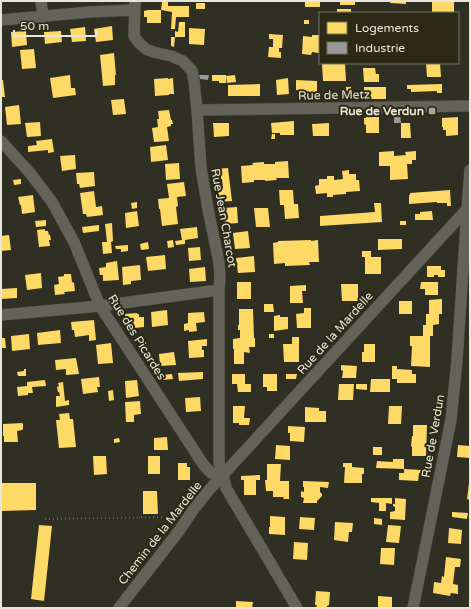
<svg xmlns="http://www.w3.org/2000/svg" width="471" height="609" viewBox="0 0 471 609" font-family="'Varela Round',sans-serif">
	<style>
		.homes { fill: #ffd966 }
		.industry { fill: #999 }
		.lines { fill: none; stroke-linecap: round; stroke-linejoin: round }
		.street-casing { stroke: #4e4c42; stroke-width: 12 }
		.path { stroke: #64635b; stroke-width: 2; stroke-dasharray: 1 3; stroke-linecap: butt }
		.street { stroke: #64635a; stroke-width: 11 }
		.poi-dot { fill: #a8a69a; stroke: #2c2914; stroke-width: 1.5 }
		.labels { text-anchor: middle; stroke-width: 4; stroke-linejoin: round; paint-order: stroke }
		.street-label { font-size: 12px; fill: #e8e6d9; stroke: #2c2914 }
		.poi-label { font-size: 12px; font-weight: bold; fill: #e8e6d9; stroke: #2c2914; text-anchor: end }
	</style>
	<rect width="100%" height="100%" fill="#302f24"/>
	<path class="homes" d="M305,1H320V7H305Z
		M340,1H355V5H340Z
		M391,1H406V4L390,3Z
		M432,1H454V13H432Z
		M162,2H168V6H189V17H176L175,29H171L172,12L161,10Z
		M196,3H205V9H196Z
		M337,9H351V13H337Z
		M148,10H161V23H147V17H144V11Z
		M304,20H309V24H304Z
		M179,22H185V37H175L174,47L171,46V37H175V31L178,32Z
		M112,26L113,40L96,42L94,29Z
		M85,27L86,41L72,42L70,29Z
		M189,28L205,29L204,45L189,44Z
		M26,31L27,45L12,47L11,32Z
		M61,31L62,42L45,44L44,32Z
		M269,34L283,35L282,48H279V52H281V58L268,57L269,47H273V39H269Z
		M312,35H320V52L318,53L312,52L311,55L302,54L303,36L312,37Z
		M34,49L36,68L22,69L20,50Z
		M114,53L116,75H115V85L103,86L100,55Z
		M345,63L346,81H323L322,64Z
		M426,63H440L441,77H427Z
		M363,68H375L376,74H379V82H364Z
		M70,75L71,88H75L76,95L53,98L50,78Z
		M212,75H226V83H219V81H212Z
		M235,75L236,82L227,83L226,76Z
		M168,78V79L173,78L174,94H169V95L155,96L154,79Z
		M288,78L289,94L277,95L276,80Z
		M1,80H3L5,97H1Z
		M296,80L317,81V92H301V91L296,90Z
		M260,84V96H228V85Z
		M442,84V93H437V91L411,92V89H407V85Z
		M346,87H351L352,96H347Z
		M364,87H386V99H371L370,92H364Z
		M124,99L126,114L113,115L111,100Z
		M19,105L21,124L7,125L5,107Z
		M169,110L171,120H172L173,124H171V126L167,127L169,141L154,142L152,128L158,127L157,119H159L158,111Z
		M366,117H379V133H366V125L364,124V118H366Z
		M458,117V135L446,136V130H443V127H442V118Z
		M294,121V135H280V133H272L271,123Z
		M40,122L41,136L27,137L25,123Z
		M213,123H229V136L214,137Z
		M329,123V136H313L312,124Z
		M401,123H410L411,138H401Z
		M272,134H275V139H271Z
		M52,139L54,152L48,153V150L28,152V146L37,145L36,141Z
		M166,145L168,160L151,162L150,147Z
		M394,151V156L406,155L405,152L416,151V160H412V164H407L408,179L390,180V166H379V152Z
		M75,155L76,169L62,171L60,156Z
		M288,161L289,178H276L277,180L265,181V180H254V182L242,183L241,166L253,165L252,163L264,162V164H275V162Z
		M179,163L180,179L166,180L165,164Z
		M228,168L232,201L219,202L218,189L223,188L222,179H216L215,169Z
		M349,170V174H356V180H359L360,191L346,192V194L333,195V197H327V193L316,194L315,186L319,185V179H327V176H334V180L343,179L342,171Z
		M94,172L95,186L80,188L79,184H77L76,173Z
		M21,179V184L14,185L13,180Z
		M184,182L186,196L177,197L178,206L176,207L178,224L162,226L160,209H159L158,199L169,198L167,184Z
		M279,190H293L294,204H298L299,218L285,219L284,205H280Z
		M450,190L451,206H447V203H437V202L409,204V195H410V193Z
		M94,191L96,207L102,206L103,215L87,217L86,214H83L80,193Z
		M33,195L35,212L22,214L21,205H20L18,197Z
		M137,202V208L132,209L131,203Z
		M374,203H381L382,222L320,226V216L375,212Z
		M237,207L238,223L225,224L223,208Z
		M254,208H268L270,227H256Z
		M137,211L139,226L126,228L125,213Z
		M432,211L433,220H415V214H420V212Z
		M46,220V226L36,227L35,221Z
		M400,221H406V225H400Z
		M112,223L113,241L111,242L112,253L103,254L102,242H107L105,224Z
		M99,225V231L83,233L82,227Z
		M197,227L198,238L185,240V244L176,245L175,241L182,240L180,229Z
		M45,229V231H48L49,235H50L51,240H49L50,246L39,247L37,230Z
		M248,231L250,248L235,249L233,233Z
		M9,235L11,250L1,251V236Z
		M378,239H402V249L378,250Z
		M173,240L174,247L168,248L167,241Z
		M311,240V241L318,240L319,262H309L310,265L285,266V263L274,264L273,243L278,242V241Z
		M148,242L149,249L141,250L140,244Z
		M128,245V251L121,252V249H116L115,246Z
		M200,247L201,260L189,261L188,248Z
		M362,251H371V257H381V274H365V257H362Z
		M165,255L166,269L148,271L146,257Z
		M254,256L255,272L238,273L236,258Z
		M117,261L119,280L103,281V275H100L99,268L106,267V263Z
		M140,265L141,280L131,281V284L123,285L122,267Z
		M427,266H441V270H445V277H438V275H434V277H427Z
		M205,267L206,281L190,282L189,269Z
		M41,273L42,288L27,290L25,275Z
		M64,274H71L72,282L74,283L75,291L64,292L65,294L55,295L54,285L59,284L58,277L64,276Z
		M237,282H251V299H237Z
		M421,282H438V295H425V289H420Z
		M341,284H358V301H342Z
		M306,285V291H302L303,303H290V286Z
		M17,288V298L1,299V289Z
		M442,299V314H439V324L433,325V336H430V367L411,366L412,346H410V336H423V325H426V314H429V300Z
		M399,301H412V314H399Z
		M264,304H273L274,312H264Z
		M304,308H311V328H297L296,314L304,313Z
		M239,309H253L254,338H255V347H249L250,353L244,352V364H234V349H233V339L240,338V330H238V325H239Z
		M167,310L168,325L152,327L151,312Z
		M204,312L205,322L196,323L197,331L189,332V330L184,331V324L188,323V313Z
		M137,313V314H139V317H144V327L134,328L133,325H125V314Z
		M280,315V317H288V329L274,331V316Z
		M94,320L96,340L89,341V335L75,337L74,330H72L71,322Z
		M60,330L61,343L38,345L37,333Z
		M29,334L30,349L12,351L11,336Z
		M269,334H274V338H269Z
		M292,337H299V362H284L283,344H292Z
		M1,338H5L6,348H1Z
		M207,339V346H202V350H204V357L189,358L188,341Z
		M111,343L113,363L98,364L96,345Z
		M364,344H375V362H362V352H364Z
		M174,352L176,365L160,366L159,354Z
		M76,358L79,374L66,375V369L56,370L55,360Z
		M341,365L357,366L356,378H342L343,371L341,370Z
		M392,366H397V369L412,370V374H416V383H397V379H392Z
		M24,369H26V376H18L17,372L24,371Z
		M203,372V379L179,381L178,373Z
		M172,374L173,379L162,380V375Z
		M232,374H245V384H251V392H238L237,384H232Z
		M263,374H277V391H267V387H263Z
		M286,374H297L296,379H286Z
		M99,377L100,387H97L98,392L83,394L81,379Z
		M371,379H390V392H370Z
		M45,380L46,386L32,387L33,393H28V395L18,396L17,387L27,386V382Z
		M137,380L139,396L126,398L125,381Z
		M63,382L65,401L69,400V405L56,407V396H60L59,392H58L57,387L59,386L58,383Z
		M339,384H354L353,400H338Z
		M356,384H367V390L356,389Z
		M113,390L114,400L109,401L108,391Z
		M200,397L201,411L186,412L185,398Z
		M140,401L141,414L134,415V422H126L125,402Z
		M233,406H245L244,418H250L249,425H239V423H233Z
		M389,406H402L401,424H388Z
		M305,407L319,408V411H326V422H305Z
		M69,413L70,419H73L76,447L59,448L56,420H60L59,414Z
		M22,423L23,424V429L22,430L17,431L18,442H4V436H3V424Z
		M413,425H427L426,456H412V447L411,446L412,436H413Z
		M288,426L305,427L304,442L290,441V433H288Z
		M167,437L168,450H154V438Z
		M119,438L120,442L114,443V439Z
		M276,445L290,446V460L275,459Z
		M458,445L470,446V458L457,457Z
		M373,447H382V455H373Z
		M93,456H106L107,474L94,475Z
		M148,456H160V474H148Z
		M393,459H404V469L376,468L377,461L393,462Z
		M178,463H187V467H190V480H178Z
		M343,463H352V467L364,468V474H362V483H344L345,467H343Z
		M267,464H281L280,481H289V499H283L284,497H273V491H266L265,480H267Z
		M404,469L421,470V473H419L418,481L399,480V473H404Z
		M260,475V480H256V495H244V480H241V476Z
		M303,481L329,482L328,488L320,487V492L322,494V496L317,501V503H303L304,498L301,497V491L304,492V487H303Z
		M1,483H36V510L1,511Z
		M469,483H470V500L467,499Z
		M143,491H157L158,514H143Z
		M371,498H392V504L386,503V511H379V503L371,502Z
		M395,498L406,499L405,520L390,519V512L395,511V507L393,506V504H395Z
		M452,512L468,513L467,519L452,517Z
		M270,516L285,517V535L269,534V527H270Z
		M300,517L315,518L314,530L299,529Z
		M374,518L382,519V525L374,524Z
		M335,522L353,523L352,532H349L348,542L334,540Z
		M39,525L52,526L44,601L31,599Z
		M388,525L401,526L399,543L386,542Z
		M449,528L462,530L461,544L448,543Z
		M294,542L308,543L307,560L293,559Z
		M381,548H395L394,565L380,564Z
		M446,557L461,559L460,567H455L453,584L458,585V594L451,593L450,596L433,593L434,582L441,583L442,576L444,577Z
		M316,591L330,592L329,605L327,606V608H316L317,605H315Z
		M378,596L392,597V608H378Z
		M236,601L253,602L252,608H236Z"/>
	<path class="industry" d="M199,75H209L208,80L200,79Z
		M394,113H400L401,123H394Z"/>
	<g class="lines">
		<defs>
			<path id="street" d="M41,1L43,17
				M135,1L134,36L139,43L146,49L153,52L171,56L183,61L192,71L194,81L197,110L201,168L208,209L219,263L220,276L219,290V463L223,474L226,488L297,608
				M1,20L90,12L134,10
				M197,110L470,106
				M1,141L30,173L52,202L74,242L100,306L203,464L211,473L223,474
				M1,315L100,306L219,290
				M119,608L179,531L193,510L209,490L467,209
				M413,608L451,420L457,360L467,209L470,170"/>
		</defs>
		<use href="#street" class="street-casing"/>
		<path class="path" d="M45,519L175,517"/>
		<use href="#street" class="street"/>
	</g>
	<rect class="poi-dot" x="428" y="107" width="8" height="8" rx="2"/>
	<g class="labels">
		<g class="street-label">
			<text transform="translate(334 95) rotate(-1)" y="4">Rue de Metz</text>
			<text transform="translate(224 218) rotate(80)" y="4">Rue Jean Charcot</text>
			<text transform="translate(335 333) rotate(-48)" y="4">Rue de la Mardelle</text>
			<text transform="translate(137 337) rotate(58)" y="4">Rue des Picardes</text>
			<text transform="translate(433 436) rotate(-80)" y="4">Rue de Verdun</text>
			<text transform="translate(160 533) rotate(-52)" y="4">Chemin de la Mardelle</text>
		</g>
		<g class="poi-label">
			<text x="424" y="115">Rue de Verdun</text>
		</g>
	</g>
	<rect width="471" height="609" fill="none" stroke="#e8e6d9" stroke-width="4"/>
	<rect x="319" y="12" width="140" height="52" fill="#2c2914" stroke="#777563"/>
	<rect x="327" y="22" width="20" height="12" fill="#ffd966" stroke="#777563"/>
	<text x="355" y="32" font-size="12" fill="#e8e6d9">Logements</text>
	<rect x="327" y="42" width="20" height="12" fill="#999999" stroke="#777563"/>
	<text x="355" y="52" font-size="12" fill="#e8e6d9">Industrie</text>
	<path d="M14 30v6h82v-6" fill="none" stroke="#e8e6d9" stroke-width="2"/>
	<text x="20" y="30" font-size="12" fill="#e8e6d9" stroke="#2c2914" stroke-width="3" paint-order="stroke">50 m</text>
</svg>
